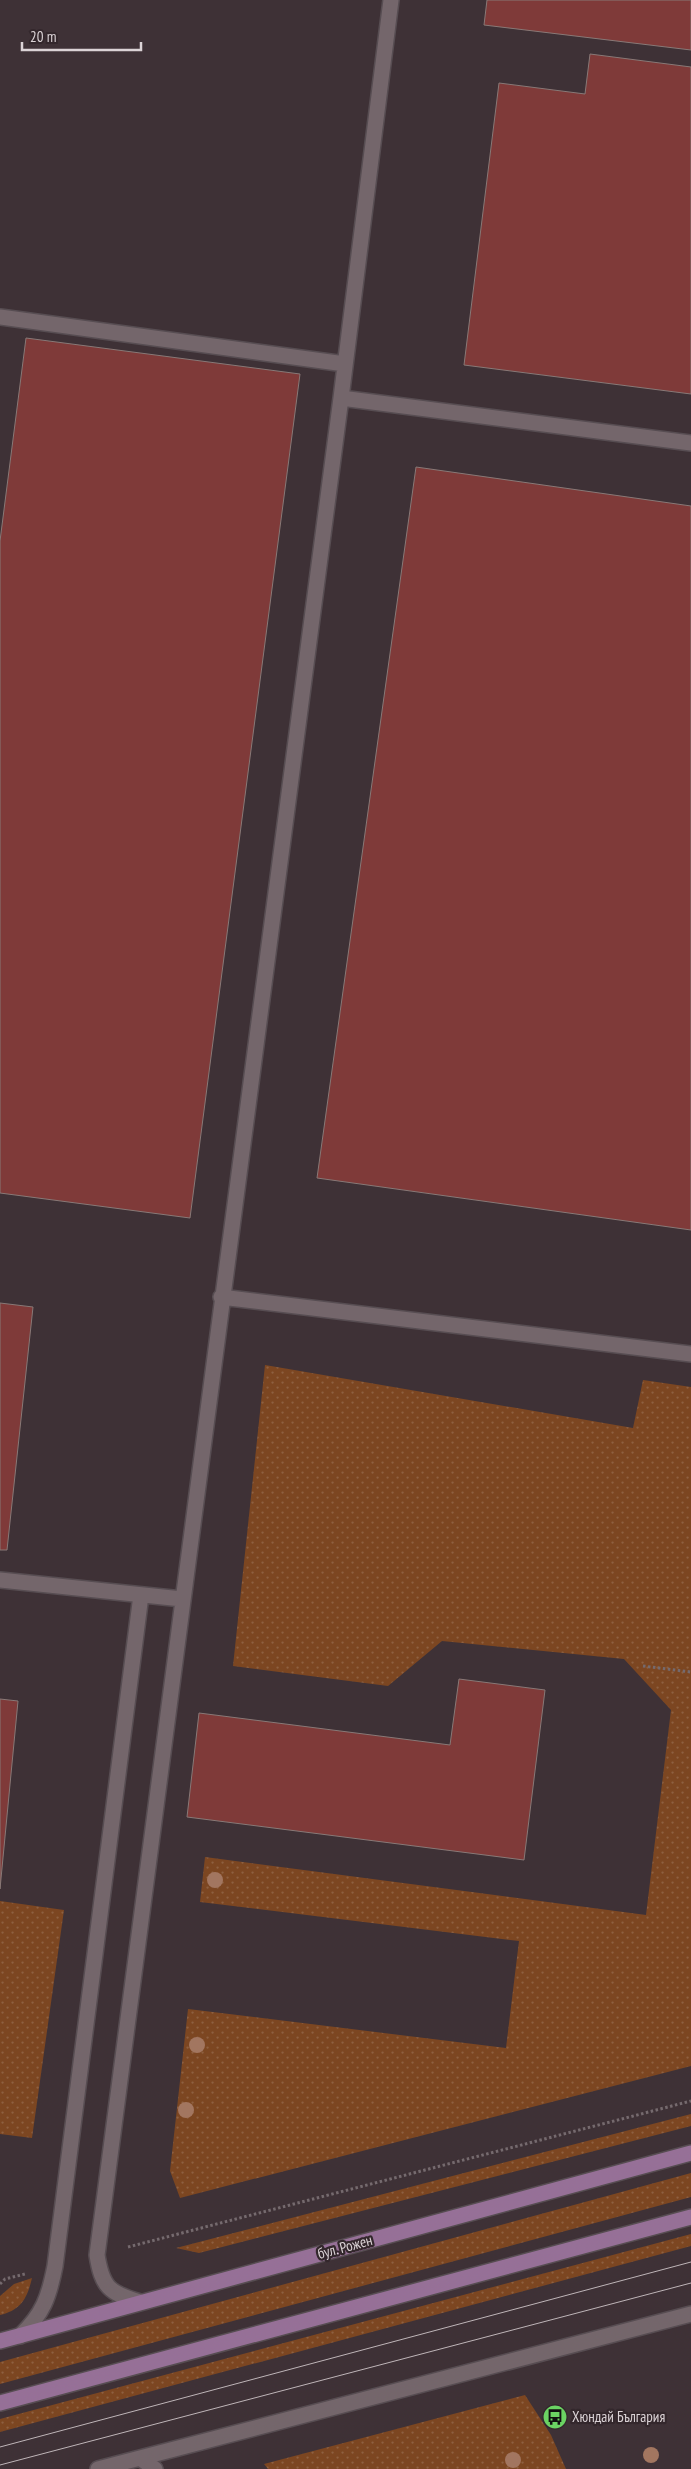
<svg xmlns="http://www.w3.org/2000/svg" width="691" height="2469" viewBox="0 0 691 2469" font-family="'PT Sans Narrow',sans-serif">
	<style>
		.grass { fill: url(#grass-dots) }
		.building { fill: #7f3a39; stroke: #887977 }
		.lines { fill: none; stroke-linecap: round; stroke-linejoin: round }
		.minor-casing { stroke: #574d52; stroke-width: 18 }
		.major-casing { stroke: #574d52; stroke-width: 18 }
		.path { stroke: #756a6e; stroke-width: 3; stroke-dasharray: 2.5 2.5; stroke-linecap: butt }
		.minor { stroke: #74666b; stroke-width: 15 }
		.major { stroke: #967097; stroke-width: 15 }
		.tram { stroke: #beb5b8; stroke-width: 1 }
		.tree { fill: #a27660 }
		.labels { text-anchor: middle; stroke-width: 4.5; stroke-linejoin: round; paint-order: stroke }
		.street-label { font-size: 15px; fill: #dbd3d6; stroke: #33272c }
		.poi-label { font-size: 15px; fill: #dbd3d6; stroke: #33272c; text-anchor: start }
	</style>
	<defs>
		<pattern id="grass-dots" width="8" height="8" patternUnits="userSpaceOnUse" patternTransform="scale(1.25)"><rect width="8" height="8" fill="#7c4621"/><path d="M2 2h.1M6 6h.1" fill="none" stroke="#8e6040" stroke-width="1.8" stroke-linecap="round"/></pattern>
	</defs>
	<rect width="100%" height="100%" fill="#3e3136"/>
	<path class="grass" d="M265,1365L633,1428L643,1380L691,1387V2066L180,2198L170,2171L188,2009L506,2048L519,1941L200,1902L205,1857L646,1915L671,1710L624,1659L442,1641L388,1686L233,1666Z
		M0,1901L64,1910L32,2138L0,2134Z
		M691,2114V2126L199,2253L176,2248Z
		M691,2173V2197L0,2384V2362Z
		M691,2234V2246L0,2432V2419Z
		M32,2278C27,2299 21,2310 0,2315V2296L14,2284Z
		M525,2395L551,2435L566,2469H268L264,2464Z"/>
	<path class="building" d="M487,0H691V50L484,25Z
		M590,54L691,67V394L464,365L499,83L585,94Z
		M26,338L300,374L190,1218L0,1193V541Z
		M416,467L691,506V1230L317,1178Z
		M0,1303L33,1307L7,1550H0Z
		M459,1679L545,1690L524,1860L187,1817L199,1713L450,1745Z
		M0,1699L18,1701L0,1889Z"/>
	<g class="lines">
		<defs>
			<path id="minor" d="M0,317L345,364
				M341,398L691,443
				M221,1297L691,1354
				M0,1580L182,1599
				M140,2302C109,2293 102,2287 97,2255L341,398L391,0
				M20,2336C43,2314 49,2297 55,2266L141,1595
				M140,2458L691,2314
				M98,2469L140,2458L155,2469"/>
			<path id="major" d="M0,2341L691,2153
				M0,2403L691,2217"/>
		</defs>
		<use href="#minor" class="minor-casing"/>
		<use href="#major" class="major-casing"/>
		<path class="path" d="M643,1666L691,1672
			M128,2247L691,2101
			M0,2284L5,2279L25,2274"/>
		<use href="#minor" class="minor"/>
		<use href="#major" class="major"/>
		<path class="tram" d="M0,2447L691,2262
			M0,2465L691,2283"/>
	</g>
	<g class="tree">
		<circle cx="215" cy="1880" r="8"/>
		<circle cx="197" cy="2045" r="8"/>
		<circle cx="186" cy="2110" r="8"/>
		<circle cx="651" cy="2455" r="8"/>
		<circle cx="513" cy="2460" r="8"/>
	</g>
	<defs>
		<symbol id="bus-disc" viewBox="-11 -11 22 22"><circle r="9.5" fill="#6bd363" stroke="#33272c"/><path d="M-5-6H5V4H4V6H2V4H-2V6H-4V4H-5ZM-3.5-4V0h7V-4ZM-3.5 1.2v1.5H-2V1.2ZM2 1.2v1.5H3.5V1.2Z" fill="#111"/></symbol>
	</defs>
	<g fill-rule="evenodd">
		<use href="#bus-disc" x="541" y="2403" width="28" height="28"/>
	</g>
	<g class="labels">
		<g class="street-label">
			<text transform="translate(345 2247) rotate(-15)" y="5">бул. Рожен</text>
		</g>
		<g class="poi-label">
			<text x="572" y="2422">Хюндай България</text>
		</g>
	</g>
	<path d="M22 42v8h119v-8" fill="none" stroke="#dbd3d6" stroke-width="2.5"/>
	<text x="30" y="42" font-size="15" fill="#dbd3d6" stroke="#33272c" stroke-width="4" paint-order="stroke">20 m</text>
</svg>
